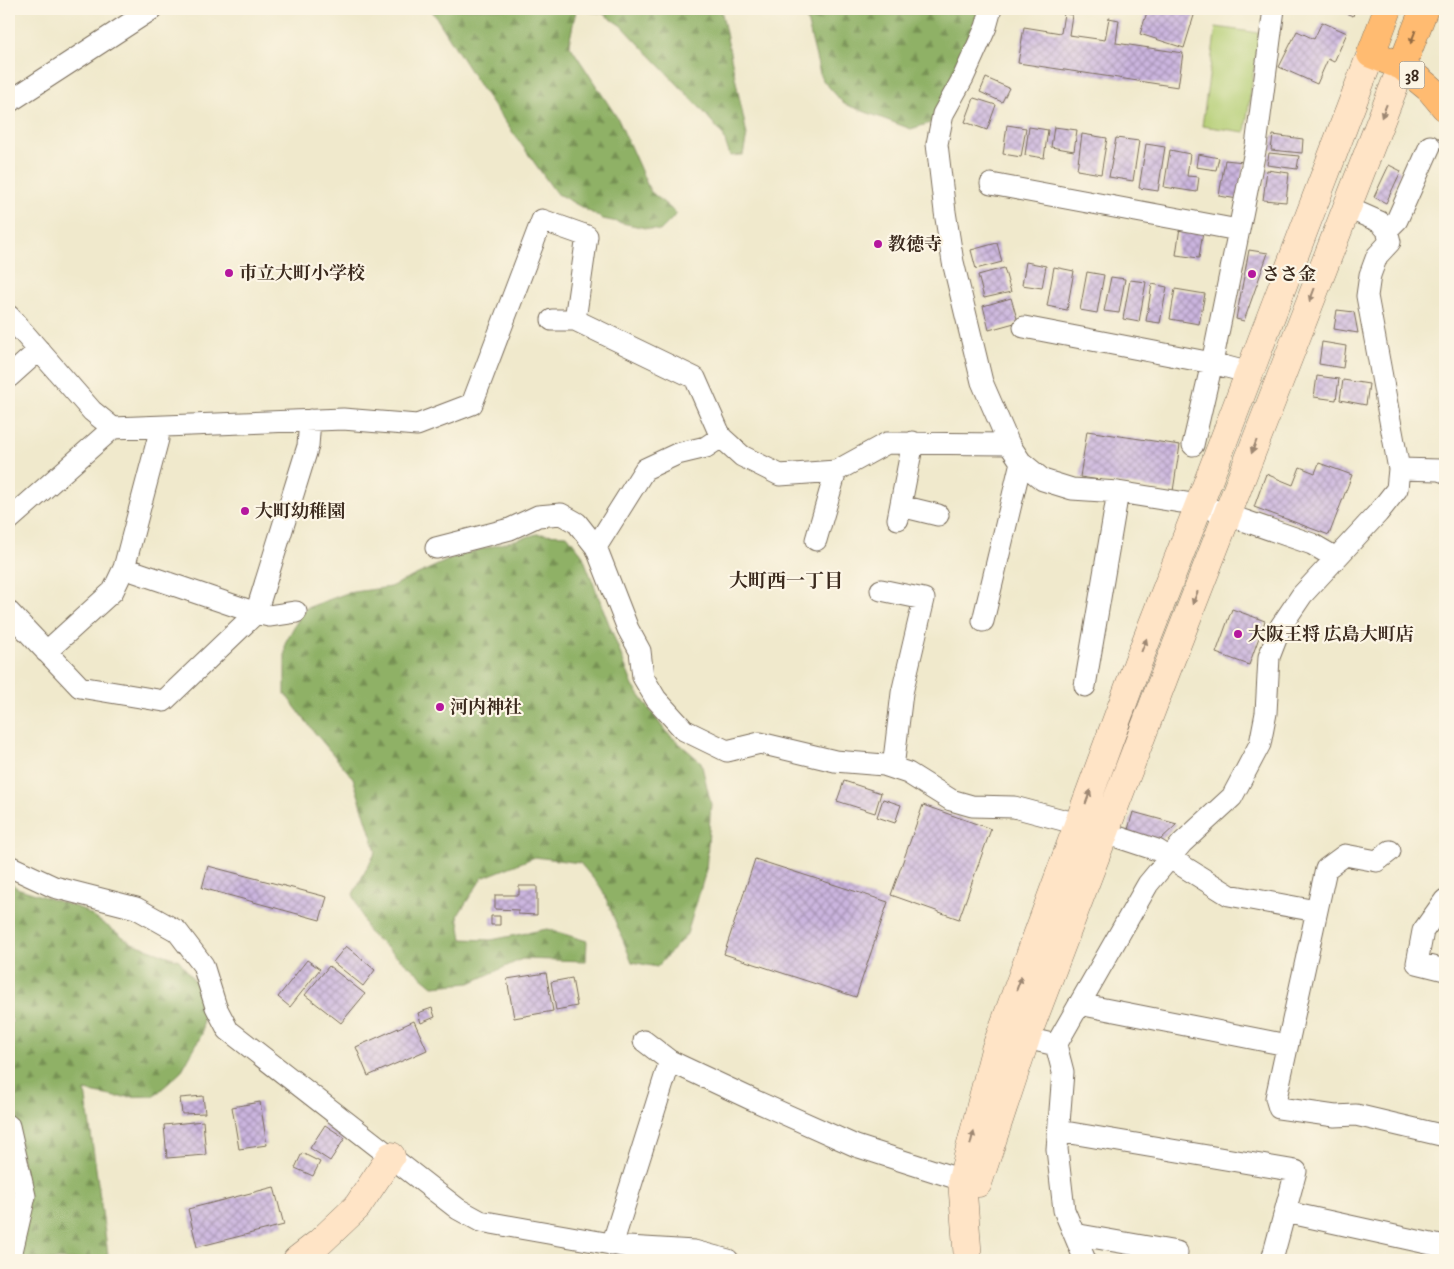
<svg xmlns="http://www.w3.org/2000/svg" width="1454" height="1269" viewBox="0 0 1454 1269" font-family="'IM FELL DW Pica','Noto Serif JP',serif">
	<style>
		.green { fill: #b4ce74; stroke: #787c49 }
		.forest { fill: url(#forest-firs); stroke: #656e42 }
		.building { fill: url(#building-cross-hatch) }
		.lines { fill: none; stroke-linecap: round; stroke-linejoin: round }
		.street-casing { stroke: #7a6d5b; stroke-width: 23 }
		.secondary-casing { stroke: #7a6d5b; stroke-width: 29 }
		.primary-casing { stroke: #7a6d5b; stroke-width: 29 }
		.street { stroke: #fff; stroke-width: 21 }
		.secondary { stroke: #ffe4c6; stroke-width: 28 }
		.primary { stroke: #ffbb71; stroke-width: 28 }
		.oneway { fill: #936b43 }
		.oneway2 { fill: #9d8772 }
		.poi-dot { fill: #b5179e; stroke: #fcf5e5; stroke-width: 2 }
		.labels { text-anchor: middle; stroke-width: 4.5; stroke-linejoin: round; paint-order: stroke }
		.shield { fill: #fcf5e5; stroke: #75675a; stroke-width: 1 }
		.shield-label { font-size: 16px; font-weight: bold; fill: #3b2a1e }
		.poi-label { font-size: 18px; font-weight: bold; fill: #3b2a1e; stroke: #fcf5e5; text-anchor: start }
		.neighbourhood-label { font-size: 19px; font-weight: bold; fill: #3b2a1e; stroke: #fcf5e5 }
	</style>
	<defs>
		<pattern id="forest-firs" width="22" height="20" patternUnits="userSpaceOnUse" patternTransform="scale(1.25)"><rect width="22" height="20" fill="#8fb166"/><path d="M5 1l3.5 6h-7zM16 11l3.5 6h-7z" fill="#769053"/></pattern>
		<pattern id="building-cross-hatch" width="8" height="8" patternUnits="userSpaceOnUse" patternTransform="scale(1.25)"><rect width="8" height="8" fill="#cbb5df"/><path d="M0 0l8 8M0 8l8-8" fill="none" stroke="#a693b4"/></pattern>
	</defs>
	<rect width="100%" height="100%" fill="#fcf5e5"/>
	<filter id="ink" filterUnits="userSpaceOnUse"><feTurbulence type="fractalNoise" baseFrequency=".02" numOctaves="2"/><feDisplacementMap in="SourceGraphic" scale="10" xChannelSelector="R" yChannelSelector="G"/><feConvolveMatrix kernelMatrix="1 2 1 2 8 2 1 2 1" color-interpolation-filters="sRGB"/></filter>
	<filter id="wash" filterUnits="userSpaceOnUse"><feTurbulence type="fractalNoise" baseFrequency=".0096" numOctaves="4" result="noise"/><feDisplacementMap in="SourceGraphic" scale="20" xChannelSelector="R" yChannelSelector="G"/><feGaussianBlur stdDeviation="1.12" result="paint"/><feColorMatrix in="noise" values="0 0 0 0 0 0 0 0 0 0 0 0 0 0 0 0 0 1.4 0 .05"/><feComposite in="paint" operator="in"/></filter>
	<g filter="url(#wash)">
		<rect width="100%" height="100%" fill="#f0e9cc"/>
		<path class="green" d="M1216,27L1259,33L1245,132L1202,126Z"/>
		<path class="forest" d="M431,9H721L747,135L743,155L730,156L723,135L702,110L623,27L602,13L576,10L569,44L618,119L650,191L677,214L660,231L603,219L556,193L479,85Z
			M794,9H991L937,121L911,129L844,104L821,78L807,20Z
			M537,534L567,535L582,554L633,686L666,732L701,762L711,804L706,871L687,934L657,967L632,962L602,889L580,863L535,857L482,878L458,915L462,939L491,940L547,929L587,941L586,961L522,959L470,983L433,986L368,932L353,894L376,851L353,778L315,733L285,694V643L304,609L347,593L390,587L457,556Z
			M9,881L17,888L82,909L132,943L179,960L204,994L202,1034L181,1072L154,1096L116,1097L85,1091L108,1254L99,1260H12L28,1199L9,1083V1026L13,1021L9,1017Z"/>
		<g id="blocks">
			<path class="building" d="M1148,9H1196L1184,48L1140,34Z
				M1335,9H1355L1353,16Z
				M1064,13L1072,15L1069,35L1105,40L1109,18L1119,20L1116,43L1183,53L1178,87L1018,63L1024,27L1061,33Z
				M1322,22L1347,33L1334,62L1328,59L1317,84L1279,67L1297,31L1314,39Z
				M986,78L1009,88L1002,102L980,92Z
				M974,98L996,105L987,130L965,122Z
				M1007,125L1026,128L1021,157L1003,154Z
				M1029,127L1048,130L1044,158L1025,155Z
				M1054,127L1077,130L1074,151L1051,147Z
				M1082,134L1107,138L1101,174L1077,170Z
				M1273,135L1303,139L1302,153L1271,150Z
				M1116,138L1139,141L1133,181L1109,177Z
				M1146,144L1165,147L1158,191L1139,188Z
				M1170,150L1190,154L1187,176L1199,177L1197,192L1164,187Z
				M1269,153L1299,156L1297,169L1267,165Z
				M1198,154L1219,158L1216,170L1196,167Z
				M1225,160L1244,162L1238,199L1219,196Z
				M1389,165L1401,171L1386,203L1374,197Z
				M1267,170L1289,173L1286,202L1263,200Z
				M1180,227L1203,231L1199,258L1176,255Z
				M997,243L1002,262L976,269L971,250Z
				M1249,250L1268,253L1244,321L1236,319Z
				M1026,262L1046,266L1042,288L1022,285Z
				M1054,267L1074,271L1067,310L1047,306Z
				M1004,268L1011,292L984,298L978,275Z
				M1087,272L1104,275L1097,313L1080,310Z
				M1111,277L1125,279L1119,313L1104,311Z
				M1130,280L1146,282L1139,322L1123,319Z
				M1152,284L1167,287L1160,323L1146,321Z
				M1175,289L1205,294L1199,324L1170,319Z
				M1011,298L1018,322L989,330L983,306Z
				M1337,310L1354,312L1358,333L1334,329Z
				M1322,342L1346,346L1343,368L1319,364Z
				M1317,376L1339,379L1336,400L1314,397Z
				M1343,380L1369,384L1366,405L1340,400Z
				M1087,431L1180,445L1173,491L1080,477Z
				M1319,463L1352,475L1329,535L1254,507L1266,474L1293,485L1300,467L1315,473Z
				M1232,609L1265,621L1249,665L1216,653Z
				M844,781L881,793L875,813L837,801Z
				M883,799L901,805L895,823L877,817Z
				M923,805L991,829L959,919L891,895Z
				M1133,812L1177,824L1159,841L1127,833Z
				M755,859L888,902L856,997L724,954Z
				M208,866L327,897L320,920L202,888Z
				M519,886H537V915L518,914V910L495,909V895H519Z
				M491,916H500V925H491Z
				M346,946L375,970L363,986L333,962Z
				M307,960L320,969L290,1007L278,997Z
				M329,966L365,994L341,1023L305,995Z
				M546,973L553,1011L514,1018L507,979Z
				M572,978L577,1006L556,1010L551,982Z
				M432,1008L435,1017L421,1023L418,1013Z
				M414,1021L427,1050L368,1076L356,1047Z
				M203,1096L205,1113L182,1114L180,1098Z
				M260,1102L267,1145L239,1149L232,1107Z
				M203,1121L206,1155L167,1158L164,1125Z
				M325,1125L345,1138L330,1161L310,1148Z
				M302,1153L320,1162L313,1176L295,1168Z
				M274,1187L284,1225L197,1247L188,1209Z"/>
		</g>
	</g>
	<g filter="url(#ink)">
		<use href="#blocks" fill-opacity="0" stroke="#7a6d5b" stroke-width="1"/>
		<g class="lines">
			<defs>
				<path id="street" d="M991,9L986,27L963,78L943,114L937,144L945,212L953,262L982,382L1009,444L1021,462L1043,480L1072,489L1118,492L1199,505L1312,544L1336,558
					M9,102L152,9
					M991,184L1238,230
					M1387,230L1397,220L1430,146
					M9,316L92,411L113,428L343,419L417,425L472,404L542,220L587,236L575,320
					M552,320H575L695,378L721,437L742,456L780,475L836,471L887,443L1009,444
					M1024,327L1212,363L1250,373
					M9,377L39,350
					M1193,445L1212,363L1256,146L1274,9
					M1399,469L1439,470L1445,472
					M901,506L938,515
					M898,519L913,442
					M9,520L113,428
					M816,540L836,471
					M596,547L645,469L677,454L706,447L721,437
					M436,548L510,529L538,516L561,514L577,523L596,547L628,629L640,651L643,677L656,699L684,730L727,751L760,743L835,761L884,765L908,773L951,800L972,806L1014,807L1078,824L1157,850L1229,895L1316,911
					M124,568L256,613L269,616L296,612
					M881,590L924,599L902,693L893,768
					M9,612L80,687L164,701L256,613L308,446L310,420
					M983,621L1021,462
					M46,652L113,591L124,568L158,439V427
					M1085,686L1118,492
					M1390,851L1377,861L1345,855L1326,869L1276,1098L1279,1108L1335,1116L1356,1115L1445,1136
					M9,866L54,887L136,908L177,931L203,965L216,1007L228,1030L458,1209L480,1221L628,1247L694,1251L728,1260
					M1445,900L1423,931L1417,963L1445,970
					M1079,1004L1287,1045
					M1026,1038L1056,1045L1063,1072L1057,1149L1064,1210L1085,1260
					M644,1041L670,1061L751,1099L856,1146L962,1180
					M1056,1045L1148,884L1182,843L1232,797L1260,744L1266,713L1269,657L1281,626L1302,595L1378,513L1397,489L1399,469L1367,296L1370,275L1377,256L1390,242L1387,230L1380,222L1346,207
					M9,1126L25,1196L10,1260
					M1059,1131L1296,1171L1272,1260
					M1286,1212L1445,1247
					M1074,1234L1177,1252L1176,1260
					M612,1245L670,1061"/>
				<path id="secondary" d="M978,1183L1026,1038L1166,672L1402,66
					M297,1260L319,1243L357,1207L391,1156
					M968,1260L962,1180L995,1050L1138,662L1199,505L1371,54"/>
				<path id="primary" d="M1388,9L1371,54L1402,66L1430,89L1445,107
					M1402,66L1424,9"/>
			</defs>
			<use href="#street" class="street-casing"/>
			<use href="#secondary" class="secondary-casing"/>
			<use href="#primary" class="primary-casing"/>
			<use href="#street" class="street"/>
			<use href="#secondary" class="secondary"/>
			<use href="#primary" class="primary"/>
		</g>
		<defs><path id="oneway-solid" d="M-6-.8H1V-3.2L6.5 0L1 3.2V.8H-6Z" transform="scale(1.25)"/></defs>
		<use class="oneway" href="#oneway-solid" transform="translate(1413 37) rotate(111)"/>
		<g class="oneway2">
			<use href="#oneway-solid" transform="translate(1384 111) rotate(112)"/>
			<use href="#oneway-solid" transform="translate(1312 295) rotate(111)"/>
			<use href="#oneway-solid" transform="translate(1254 447) rotate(111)"/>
			<use href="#oneway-solid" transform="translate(1195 598) rotate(112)"/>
			<use href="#oneway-solid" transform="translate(1144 645) rotate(-69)"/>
			<use href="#oneway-solid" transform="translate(1088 797) rotate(-70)"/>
			<use href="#oneway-solid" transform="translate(1019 983) rotate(-70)"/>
			<use href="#oneway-solid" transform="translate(972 1138) rotate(-76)"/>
		</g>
	</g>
	<g class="poi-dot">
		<circle cx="878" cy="244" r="5"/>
		<circle cx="229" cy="273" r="5"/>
		<circle cx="1252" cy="274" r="5"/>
		<circle cx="245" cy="511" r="5"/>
		<circle cx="1238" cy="634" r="5"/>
		<circle cx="440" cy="707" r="5"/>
	</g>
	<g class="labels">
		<rect class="shield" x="1399.5" y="61.5" width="25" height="27" rx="4"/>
		<g class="shield-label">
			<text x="1412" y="81">38</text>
		</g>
		<g class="poi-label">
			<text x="888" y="250">教徳寺</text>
			<text x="239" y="279">市立大町小学校</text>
			<text x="1262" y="280">ささ金</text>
			<text x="255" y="517">大町幼稚園</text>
			<text x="1248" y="640">大阪王将 広島大町店</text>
			<text x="450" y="713">河内神社</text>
		</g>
		<g class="neighbourhood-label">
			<text x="786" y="587">大町西一丁目</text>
		</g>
	</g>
	<rect width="1454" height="1269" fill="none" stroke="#fcf5e5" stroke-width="30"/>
</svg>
